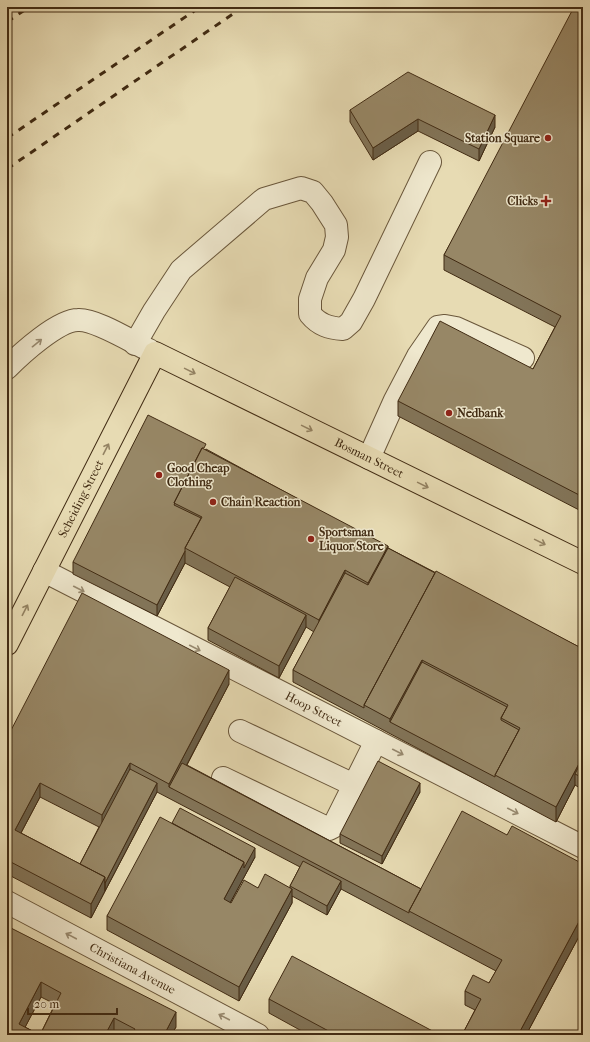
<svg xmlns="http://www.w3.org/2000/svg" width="590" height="1042" viewBox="0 0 590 1042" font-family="'IM FELL French Canon',serif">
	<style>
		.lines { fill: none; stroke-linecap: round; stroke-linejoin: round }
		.minor-casing { stroke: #6a573b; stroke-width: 24 }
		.major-casing { stroke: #412b13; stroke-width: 24 }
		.minor { stroke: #efe8ce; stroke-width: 22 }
		.major { stroke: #e7dbb3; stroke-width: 22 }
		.rail { stroke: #412b13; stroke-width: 3; stroke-dasharray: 7 7; stroke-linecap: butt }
		.wall { fill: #827458; stroke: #412b13; fill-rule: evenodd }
		.shaded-wall { fill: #6a5e47; stroke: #412b13 }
		.building { fill: #978766; stroke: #412b13; fill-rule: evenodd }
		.oneway { stroke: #988a70 }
		.oneway2 { stroke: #948363 }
		.poi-dot { fill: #8f2418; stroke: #efe8ce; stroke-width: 1.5 }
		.labels { text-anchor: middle; stroke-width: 3; stroke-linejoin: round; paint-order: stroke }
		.poi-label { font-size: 12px; font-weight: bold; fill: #412b13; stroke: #efe8ce; text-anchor: start }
		.street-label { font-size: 12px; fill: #412b13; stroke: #efe8ce }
	</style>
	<rect width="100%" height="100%" fill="#e7dbb3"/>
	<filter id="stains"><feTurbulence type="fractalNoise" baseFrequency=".005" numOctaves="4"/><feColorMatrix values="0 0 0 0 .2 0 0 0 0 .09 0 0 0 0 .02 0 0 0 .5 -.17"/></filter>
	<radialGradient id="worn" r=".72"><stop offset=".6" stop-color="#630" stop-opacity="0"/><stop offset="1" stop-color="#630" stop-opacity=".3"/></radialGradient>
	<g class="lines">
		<defs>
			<g id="minor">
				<path d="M135,344L154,311L181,270L264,199L301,188L313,192L322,203L336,225L337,237L334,250L317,278L310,299V314C319,325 329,328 343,329L351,322L364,299L430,162"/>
				<path d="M7,368C21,354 58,320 78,320C96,319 132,342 149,350"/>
				<path d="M369,458L395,400L418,356L438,327L445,326L456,328L523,358"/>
				<path id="s1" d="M44,571L583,847"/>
				<path d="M240,731L354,785"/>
				<path d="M223,778L329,829L333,827L376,741"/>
				<path id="s2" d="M7,902L258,1035"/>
			</g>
			<g id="major">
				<path id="s3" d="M7,644L155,353L583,563"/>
			</g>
		</defs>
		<use href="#minor" class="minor-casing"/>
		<use href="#major" class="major-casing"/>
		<use href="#minor" class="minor"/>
		<use href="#major" class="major"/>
		<path class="rail" d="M7,22L29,7
			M7,138L200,7
			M7,169L243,7"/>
	</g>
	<path class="wall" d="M583,7V512L398,416V401L533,369L555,327L444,270V255Z
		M350,110L495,127L479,161L418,131L373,160L350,122Z
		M206,449L388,548L583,649V790L575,785L556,822L293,682V670L314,632L306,627L279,678L208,640V628L230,587L185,563L157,616L73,574V562Z
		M229,684L187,765L421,889L507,835L583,864V929L526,1035H462L475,1010L465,1005V991L489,983L496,971L341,889L327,915L292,896V903L239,1001L107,930V916L172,823L255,857L230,903H231L258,888H290V886L300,867L157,792L91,918L7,874V738ZM40,797L99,827L80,864L21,833Z
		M420,792L382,864L340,843V834Z
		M7,926L176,1027L171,1035H119L114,1032L112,1035H7ZM41,997L55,1004L40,1035L25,1027Z
		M269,999L440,1035H309L269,1013Z"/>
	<path class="shaded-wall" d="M495,115V127L479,161V149Z
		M418,119V131L373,160V148Z
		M9,486V501L7,505V491Z
		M388,546V560L368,597V583Z
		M185,551V563L157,616V605Z
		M345,570V585L319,634V620Z
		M306,615V627L279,678V666Z
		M422,660V674L390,722V719Z
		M229,670V684L174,789L169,787V784Z
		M583,756V770L575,774V785L556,822V807Z
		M130,763V778L102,829V815Z
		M40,783V797L15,844V830Z
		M157,783V792L105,891V883Z
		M420,783V792L382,864V856Z
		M255,848V857L224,914V899L244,862Z
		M105,877V891L91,918V904Z
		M341,881V889L327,915V906Z
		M292,889V903L239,1001V987Z
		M583,914V929L526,1035H518Z
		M41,982V997L21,1035L19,1024Z
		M176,1012V1027L171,1035H164Z
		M114,1018V1032L112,1035H105Z"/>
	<path class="building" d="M574,7H583V497L398,401L440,321L533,369L561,316L444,255Z
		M408,72L495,115L479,149L418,119L373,148L350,110Z
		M148,415L206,444L204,448H202L174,503H175L174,505L201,518L185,548V551L157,605L73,562Z
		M202,448L388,546L368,583L345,570L319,620L185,548L202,517L174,503Z
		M7,485L9,486L7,491Z
		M388,548L435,573L364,705V708L293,670L345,573L368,585Z
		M436,571L583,649V756L556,807L495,775L520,728L501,718L508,705L422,660L390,719L364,705Z
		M235,577L306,615L279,666L208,628Z
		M82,593L229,670L169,784L130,763L102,815L40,783L15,830L105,877L91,904L7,860V738Z
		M422,662L507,707L501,718V720L519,730L495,775V777L390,722Z
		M583,758V778L575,774Z
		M378,761L420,783L382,856L340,834Z
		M182,763L421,889L409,911V913L169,787Z
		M130,769L157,783L105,883V877L80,864Z
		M180,808L255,848L244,868V862L172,823Z
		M462,811L507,835L512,826L583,864V914L518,1035H462L481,999L465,991L473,975L489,983L502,960L409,911Z
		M160,817L244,862L224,899L231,903L244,880L258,888L265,874L292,889L239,987L107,916Z
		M303,861L341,881L327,906L290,886Z
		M7,926L176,1012L164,1035H131L135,1029L114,1018L105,1035H7ZM41,982L61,993L40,1035L19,1024Z
		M292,956L440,1035H336L269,999Z"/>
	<defs><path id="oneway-shaft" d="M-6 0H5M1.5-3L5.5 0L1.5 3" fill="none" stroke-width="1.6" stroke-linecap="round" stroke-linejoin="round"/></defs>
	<g class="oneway">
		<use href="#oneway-shaft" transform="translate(37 343) rotate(-39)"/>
		<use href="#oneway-shaft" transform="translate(79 589) rotate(27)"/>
		<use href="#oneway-shaft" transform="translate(195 648) rotate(27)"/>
		<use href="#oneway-shaft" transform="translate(398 752) rotate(27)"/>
		<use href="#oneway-shaft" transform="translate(513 811) rotate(27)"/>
		<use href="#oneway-shaft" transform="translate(71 936) rotate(-152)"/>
		<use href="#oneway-shaft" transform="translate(224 1017) rotate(-152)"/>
	</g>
	<g class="oneway2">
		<use href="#oneway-shaft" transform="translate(190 371) rotate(26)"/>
		<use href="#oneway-shaft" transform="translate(307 428) rotate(26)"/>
		<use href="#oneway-shaft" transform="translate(106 449) rotate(-63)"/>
		<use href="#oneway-shaft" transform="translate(423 485) rotate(26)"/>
		<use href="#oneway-shaft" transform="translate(540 542) rotate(26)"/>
		<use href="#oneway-shaft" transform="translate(25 610) rotate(-63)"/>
	</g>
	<g class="poi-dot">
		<circle cx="548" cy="138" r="4"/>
		<path d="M544 195h4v4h4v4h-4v4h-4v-4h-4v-4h4z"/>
		<circle cx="449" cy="413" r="4"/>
		<circle cx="159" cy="475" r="4"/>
		<circle cx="213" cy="502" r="4"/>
		<circle cx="311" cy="539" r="4"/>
	</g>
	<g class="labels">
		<g class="poi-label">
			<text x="540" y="142" text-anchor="end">Station Square</text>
			<text x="538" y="205" text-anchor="end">Clicks</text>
			<text x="457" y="417">Nedbank</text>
			<text x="167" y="472">Good Cheap<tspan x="167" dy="14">Clothing</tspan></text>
			<text x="221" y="506">Chain Reaction</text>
			<text x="319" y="536">Sportsman<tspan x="319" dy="14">Liquor Store</tspan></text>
		</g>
		<g class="street-label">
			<text dy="4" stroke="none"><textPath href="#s3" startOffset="565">Bosman Street</textPath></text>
			<text dy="4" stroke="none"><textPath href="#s3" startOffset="163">Scheiding Street</textPath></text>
			<text dy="4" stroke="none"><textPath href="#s1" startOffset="303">Hoop Street</textPath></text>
			<text dy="4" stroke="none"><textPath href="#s2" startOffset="142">Christiana Avenue</textPath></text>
		</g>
	</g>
	<rect width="590" height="1042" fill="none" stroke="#e7dbb3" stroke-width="24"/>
	<rect x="8" y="8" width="574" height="1026" fill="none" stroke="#412b13" stroke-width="2"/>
	<rect x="12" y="12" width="566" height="1018" fill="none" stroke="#412b13"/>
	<path d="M28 1008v6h89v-6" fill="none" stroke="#412b13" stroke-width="2"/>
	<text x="34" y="1008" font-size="12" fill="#412b13" stroke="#efe8ce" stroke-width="3" paint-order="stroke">20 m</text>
	<rect width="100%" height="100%" filter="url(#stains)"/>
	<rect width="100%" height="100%" fill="url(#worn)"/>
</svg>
